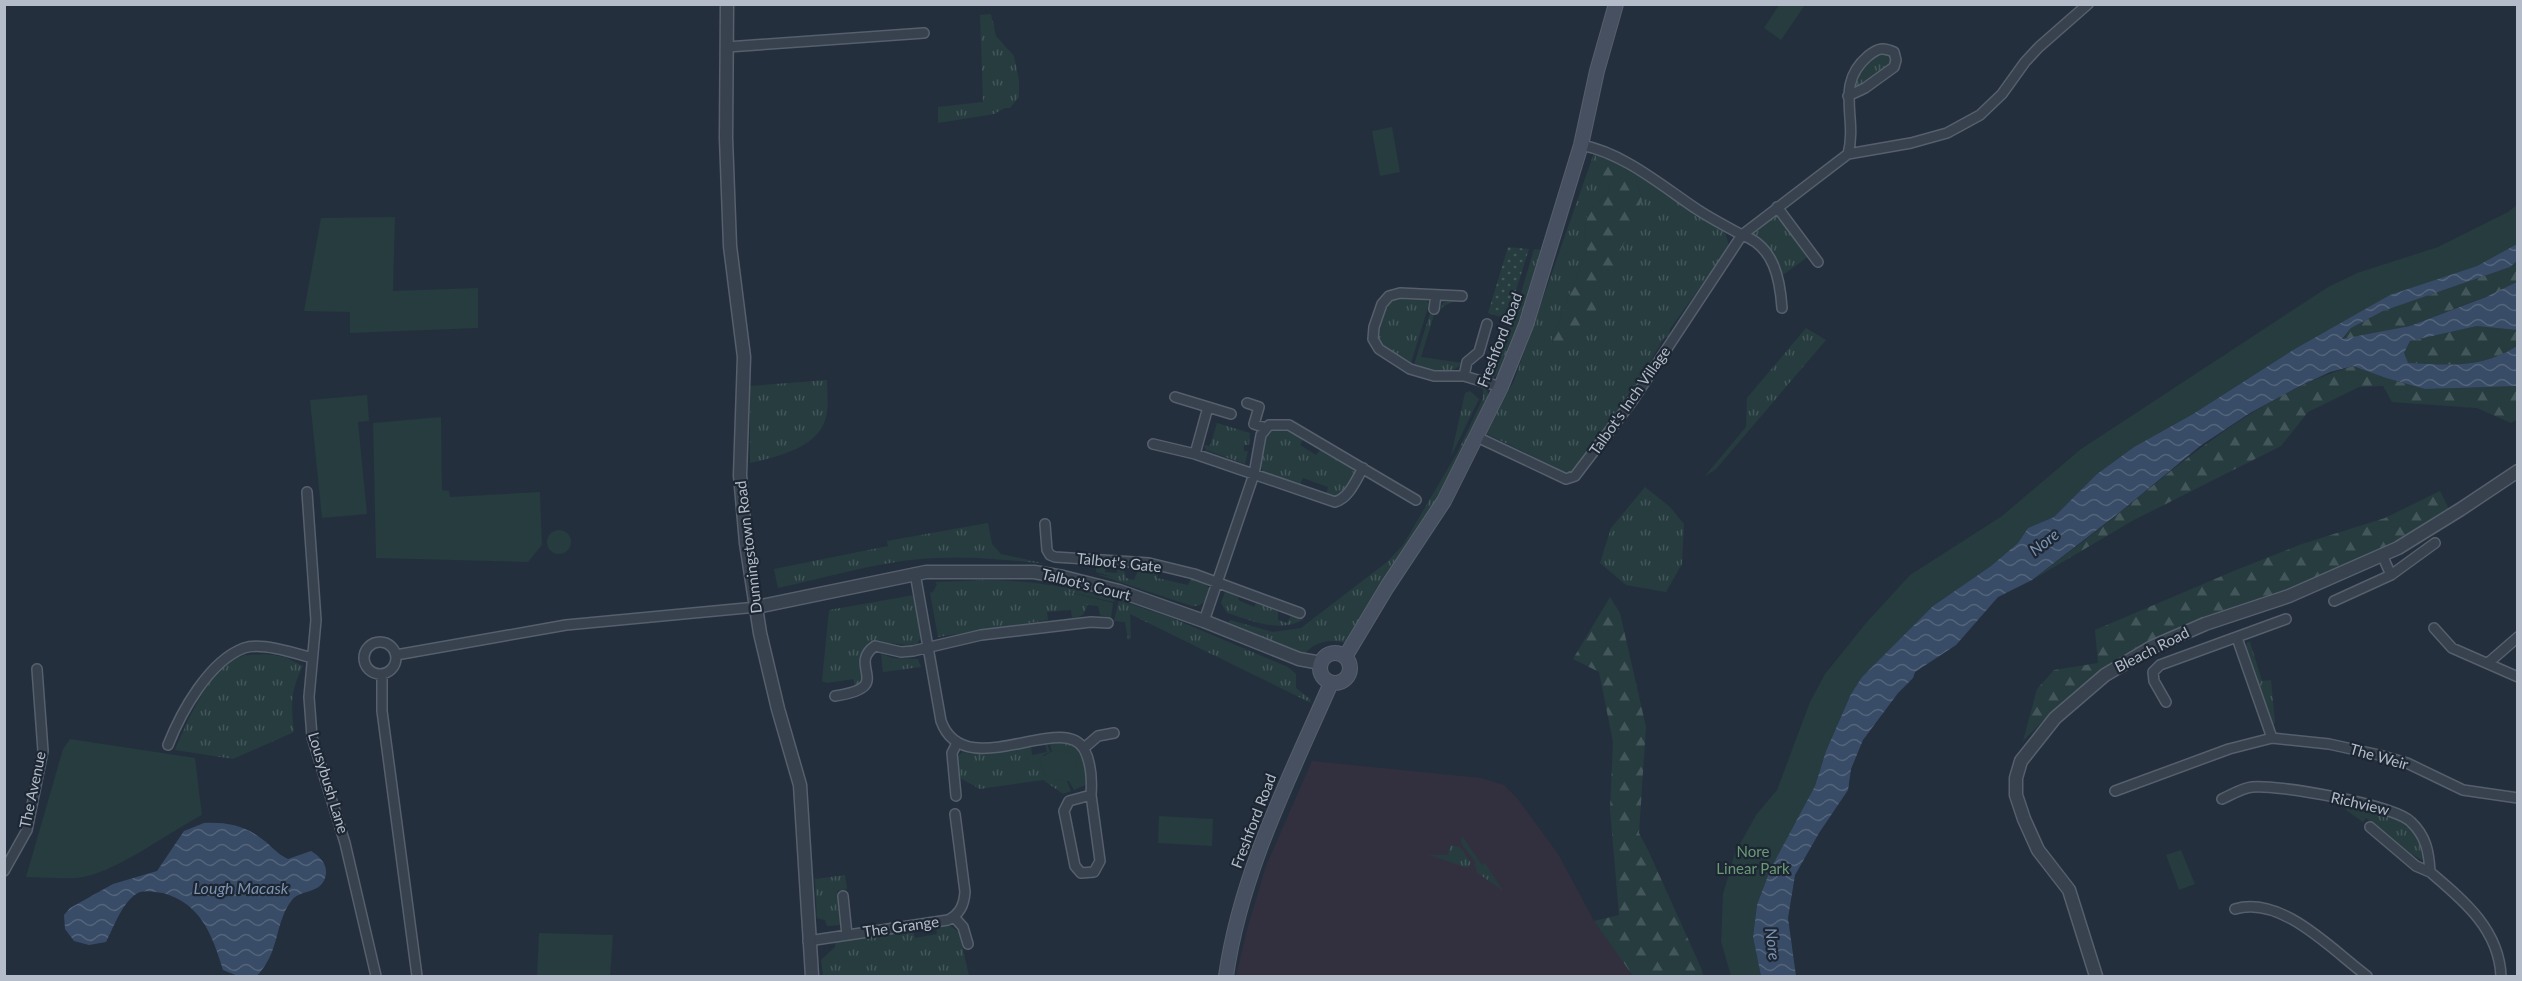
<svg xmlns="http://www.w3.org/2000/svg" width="2522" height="981" viewBox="0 0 2522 981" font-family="Lato,sans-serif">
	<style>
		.medical { fill: #32303f }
		.grass { fill: url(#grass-tufts) }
		.forest { fill: url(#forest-firs) }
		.park { fill: #263c3f }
		.garden { fill: url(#garden-dots) }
		.water { fill: url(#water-waves) }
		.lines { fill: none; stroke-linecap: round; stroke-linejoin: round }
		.minor-casing { stroke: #565f6c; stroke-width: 12 }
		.tertiary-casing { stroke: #565f6c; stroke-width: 15 }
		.secondary-casing { stroke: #565f6c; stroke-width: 16 }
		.minor { stroke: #38414e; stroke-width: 9 }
		.tertiary { stroke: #38414e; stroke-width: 12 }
		.secondary { stroke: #465061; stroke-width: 14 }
		.labels { text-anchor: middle; stroke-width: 4.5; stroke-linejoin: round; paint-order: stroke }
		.street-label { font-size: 15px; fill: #b4bcc9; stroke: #1d2633 }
		.park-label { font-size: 15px; fill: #6b9a76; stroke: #1d2633 }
		.water-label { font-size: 16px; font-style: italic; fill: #7c92b1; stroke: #1d2633 }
	</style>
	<defs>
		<pattern id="grass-tufts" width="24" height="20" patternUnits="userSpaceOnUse" patternTransform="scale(1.5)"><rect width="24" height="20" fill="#263c3f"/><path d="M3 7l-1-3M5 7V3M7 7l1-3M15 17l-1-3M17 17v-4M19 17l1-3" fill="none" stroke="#435659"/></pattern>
		<pattern id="forest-firs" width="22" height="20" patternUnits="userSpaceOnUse" patternTransform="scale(1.5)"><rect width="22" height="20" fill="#263c3f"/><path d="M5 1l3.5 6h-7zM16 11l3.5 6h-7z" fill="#435659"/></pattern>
		<pattern id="garden-dots" width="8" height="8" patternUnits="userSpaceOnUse" patternTransform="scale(1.5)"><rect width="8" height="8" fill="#263c3f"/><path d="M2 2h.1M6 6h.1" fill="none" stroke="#435659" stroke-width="1.8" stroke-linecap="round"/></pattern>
		<pattern id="water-waves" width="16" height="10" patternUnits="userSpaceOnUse" patternTransform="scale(1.5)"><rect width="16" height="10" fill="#394c67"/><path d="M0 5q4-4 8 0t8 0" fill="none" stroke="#53647b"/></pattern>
	</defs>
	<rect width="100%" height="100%" fill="#242f3e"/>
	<path class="medical" d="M1312,761L1481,778L1504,785L1517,798L1558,854L1594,921L1633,976H1236L1248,926L1266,866Z"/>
	<path class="grass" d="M991,14L996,36L1014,56L1019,80V97L1010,108H1005L994,114L938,123V107L983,102L980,15Z
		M1883,51L1891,55V67L1853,91C1853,71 1867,60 1883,51Z
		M1594,153L1596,154V164L1611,190L1588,213L1584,229L1587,250L1552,339L1553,347L1614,264L1642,200L1634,172L1720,228L1726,234L1729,247L1670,329L1669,336L1664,338L1651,360L1654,363L1632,394H1628L1624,400L1625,404L1618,412V415L1573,473L1569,474L1485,433L1514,381Z
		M1776,213L1809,256L1783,275L1772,252L1752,235Z
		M1534,249L1543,250C1536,272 1510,370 1493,378L1484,375L1495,368L1516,310Z
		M1399,297L1426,300L1429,304L1411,363L1386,348L1378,338C1377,324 1385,302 1399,297Z
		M1453,299H1463C1453,304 1443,301 1438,315H1434L1421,357L1462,363C1452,377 1428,370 1414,365L1431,310L1437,312L1443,303Z
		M1806,328L1826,340L1716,469L1705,476L1746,427L1747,398Z
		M827,380C827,391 829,406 826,417C819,448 776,457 750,463V386Z
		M1479,385L1486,388L1489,397C1467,444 1444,491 1416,535C1393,571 1367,605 1346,643C1328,638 1314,642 1302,656L1228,625L1230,620L1273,632L1301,628L1387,562L1403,545L1457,453L1483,398V390Z
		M1470,391L1479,399L1451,456L1465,393Z
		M1217,423L1250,433L1249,445H1244V451H1248L1245,464L1206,450L1204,445L1210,446Z
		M1281,428L1304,438L1300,445L1316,455L1321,449L1350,467L1354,472C1352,480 1344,492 1337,497L1326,494L1328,487L1303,478L1299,487L1263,473C1258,461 1263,437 1272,429Z
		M1645,487L1670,507L1684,524L1682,564L1666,592L1626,585L1600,563L1611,528Z
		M988,523L992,544L1001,554L1046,564C1010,560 973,556 936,558C883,560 829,577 778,588L774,569L888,546L887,541Z
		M1097,564L1106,565L1105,572L1117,573L1118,565L1123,566L1126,578L1134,580C1139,565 1146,568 1159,570L1157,578L1188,585L1191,578L1204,582L1210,590L1206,601L1198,606H1192L1096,574L1113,577L1096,572Z
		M987,580C1035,581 1069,587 1115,599L1114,602L1056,589L1113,603L1111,618L1100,615L1098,606L1087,605C1085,615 1082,617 1072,618L1071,610L1047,612L1048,620L938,637L930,593L933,592L937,584L935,582Z
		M1226,589L1240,593L1238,600L1254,607L1257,600L1278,609V620L1287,623L1292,614L1304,619C1280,634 1251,620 1227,613L1221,603Z
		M914,595L921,637L917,644C900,648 868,633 862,655C859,664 864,674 862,683L855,688L854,679L827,683L822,681L829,610Z
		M1119,600L1172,618L1288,667L1296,674V688L1310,699L1311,703L1130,614L1131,638L1128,640L1125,622L1114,621Z
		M2247,642H2250L2262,681L2271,680L2275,723L2273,724L2246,647Z
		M265,654L285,657L303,666C290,691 291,705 294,732L233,759L175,750C187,722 208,671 237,658C245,654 256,655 265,654Z
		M881,654L893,658L918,659L921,667L883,672Z
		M1062,742C1086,747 1086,763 1087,784L1074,790L1051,749L1050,743Z
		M1045,744H1047L1050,752L1043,755L1066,779L1071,791L1063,794L1043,780L980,789L958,777V756L963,752L973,754L1031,747L1032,755L1047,752Z
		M2351,804C2389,815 2412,813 2424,857L2422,860L2410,853L2366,818L2363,822L2346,810Z
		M1462,836L1482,865L1485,863L1502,890L1476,872L1477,868L1474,866L1476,863L1461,843Z
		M1450,845L1460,847L1471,863L1468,868L1429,855H1448Z
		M845,875L847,889L837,891L840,925L827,926L825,920L817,918L815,879Z
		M949,925L959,932L969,976H823L821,960L835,947V942L913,930L915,938L937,934L936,927Z"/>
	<path class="forest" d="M1596,154L1634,172L1642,200L1583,341C1573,350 1566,353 1553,347L1552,339L1587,250L1584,229L1588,213L1611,190L1596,164Z
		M2517,261V282L2513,286L2410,326L2342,340L2351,328L2383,311L2510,267Z
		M2477,326L2517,330V346C2481,369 2449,365 2407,363L2404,353L2410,341Z
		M2353,366L2386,378L2425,389L2517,386V420L2511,423L2477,408L2392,402L2383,386L2359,387L2308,412L2281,446L2132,521L2032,580C2063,557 2093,534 2123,510C2193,453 2264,393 2353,366Z
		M2440,491L2449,509C2397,541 2345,570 2288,592C2232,612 2175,624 2123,656C2086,679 2054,710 2023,741L2037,689L2054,670L2098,663L2095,630L2236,570L2302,544L2385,518Z
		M1610,597L1620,613L1646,727L1639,833L1648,850L1702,970L1703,976H1633L1594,921L1619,915L1610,810L1613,742L1599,672L1573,659Z"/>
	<path class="park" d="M1779,5H1805L1781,40L1764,28Z
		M1392,127L1400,172L1380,176L1372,131Z
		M2517,205V244L2477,266L2390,296L2293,350L2193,414L2134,447L2097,474L2054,517L2028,528L2018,543L1991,566L1933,606L1862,677L1851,694L1826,751L1815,786L1770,870L1757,905L1753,937L1761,976H1731L1721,942L1723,894L1735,853L1756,815L1777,790L1810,702L1825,674L1866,623L1910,575L2002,516L2081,449L2328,287L2357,273L2438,247L2508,212Z
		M395,217L393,291L478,288V328L350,333V312L304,311L321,218Z
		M367,395L369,421L358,422L367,514L322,518L310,400Z
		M441,417L442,490L449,491L450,497L540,492L542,545L528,562L376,558L373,423Z
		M547 542a12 12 0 1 1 24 0a12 12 0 1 1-24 0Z
		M70,739L195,758L202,815C167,833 115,874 77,878C60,879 42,877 26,877L63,749Z
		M1054,750L1075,755L1077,769L1071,781C1051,782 1043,778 1039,759Z
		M1159,816L1213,819L1212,846L1158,843Z
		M2181,850L2195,884L2179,890L2166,855Z
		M539,933L613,935L610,976H537Z"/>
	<path class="garden" d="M1508,247L1529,249L1507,319L1488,313Z"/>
	<path class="water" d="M2517,244V261L2510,267L2383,311L2351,328L2342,339L2410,326L2486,297L2517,282V330L2477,326L2410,341L2404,353L2408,363C2449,365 2481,369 2517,346V386L2425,389L2386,378L2353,366L2330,372L2296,388L2250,413L2200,446L2120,512L2032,580L1998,597L1956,645L1915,672L1913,678L1898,693L1863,740L1851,769L1848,790L1819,833L1795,875L1788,918L1796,976H1761L1753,937L1757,905L1770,870L1815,786L1826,751L1851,694L1862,677L1933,606L1991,566L2018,543L2028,528L2054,517L2097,474L2134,447L2193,414L2293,350L2390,295L2477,266Z
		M204,823C228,822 247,826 266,842C273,848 279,855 288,859L311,851C321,857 329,866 325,878C320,894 301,889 292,900C274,923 281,950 257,976H238L223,970C212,934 201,904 163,893C156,892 147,890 140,892C123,899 114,927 106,942L89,945L74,941L65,929L64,915L70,908L113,884L157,871L184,831Z"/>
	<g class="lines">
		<defs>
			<path id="minor" d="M727,47L924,33
				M1848,96L1865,88L1894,67L1896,60L1894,52C1883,47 1878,48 1868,56C1834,85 1858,117 1848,154
				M1777,207L1818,262
				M1462,296L1400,293L1389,296L1382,304L1374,327L1373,339L1379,349L1410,369L1434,376H1464L1501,387
				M1782,308C1780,279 1774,246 1742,235L1848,154L1911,143L1947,133L1980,115L2002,94L2025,62L2039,47L2088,4
				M1434,309L1436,295
				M1464,376L1467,362L1479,352L1487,324
				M1175,397L1231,414
				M1247,403L1259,407L1254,424L1266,428
				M1477,437L1566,479L1575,476L1633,400L1742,235C1727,227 1712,219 1698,210C1662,186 1624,153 1581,145
				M1153,444L1195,454L1335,502C1349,498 1356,480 1363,468
				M1195,454L1208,407
				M307,492L316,620L309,697L312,737L345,843L376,976
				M1045,524L1047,550L1050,555L1055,557L1149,563L1194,574L1300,613
				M2382,555L2391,575
				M915,573L941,721C964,785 1062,711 1084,749C1091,762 1092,781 1091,795L1069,801L1064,811L1075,866L1081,873L1094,872L1100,861L1091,795
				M2334,601L2391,575L2435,543
				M1204,621L1254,474L1261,435L1269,425H1289L1416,500
				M2434,628L2452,648L2518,677
				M2237,638L2272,738
				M364 658a16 16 0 1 1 32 0a16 16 0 1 1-32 0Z
				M396,655L566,625L757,607
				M2488,663L2518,637
				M382,674V711L417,976
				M835,696C896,687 846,666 875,646L901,652L913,651L981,635L1091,622L1108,623
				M2166,702L2154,681L2153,672L2160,665L2286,619
				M168,745C181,712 209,661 244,648C261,642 295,653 312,658
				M1084,748L1098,736L1114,733
				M2115,791L2229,749L2272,738L2329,744L2379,755L2407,763L2463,790L2518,798
				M956,796L952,753L957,743
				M2222,799C2231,795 2242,788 2252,787C2277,784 2395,805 2411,822C2426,836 2429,852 2430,872C2463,900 2499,929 2501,976
				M2370,827L2416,866L2430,872
				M4,871L27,830L43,751L37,669
				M843,896L847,935
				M2235,909C2282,895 2332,950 2367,976
				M954,917L963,927L968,944
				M808,941L948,920C960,914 964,905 965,892L955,814"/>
			<path id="tertiary" d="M727,4L726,138L730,246L744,357L740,475L746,543L760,633L778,709L800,785L812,976
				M757,607L926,572H1034L1063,577L1119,591L1204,621L1299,659L1321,663
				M2096,976L2069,890L2038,850L2024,819L2016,795V778L2021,761L2055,718L2105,675L2152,647L2205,624L2289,596L2398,548L2461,509L2518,471"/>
			<path id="secondary" d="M1320 668a15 15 0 1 1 30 0a15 15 0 1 1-30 0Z
				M1345,657L1387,587L1444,501L1501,387L1526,325L1581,145L1597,71L1616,4
				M1226,976C1241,872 1289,779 1331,683"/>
		</defs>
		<use href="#minor" class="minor-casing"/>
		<use href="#tertiary" class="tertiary-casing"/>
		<use href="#secondary" class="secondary-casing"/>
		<use href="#minor" class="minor"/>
		<use href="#tertiary" class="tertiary"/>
		<use href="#secondary" class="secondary"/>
	</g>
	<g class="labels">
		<g class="street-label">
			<text transform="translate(1500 340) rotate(-69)" y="5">Freshford Road</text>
			<text transform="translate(1630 401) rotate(-55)" y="5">Talbot's Inch Village</text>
			<text transform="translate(749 547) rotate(-97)" y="5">Dunningstown Road</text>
			<text transform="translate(1119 563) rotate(6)" y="5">Talbot's Gate</text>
			<text transform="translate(1086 585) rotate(14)" y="5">Talbot's Court</text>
			<text transform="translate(2152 650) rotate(-27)" y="5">Bleach Road</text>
			<text transform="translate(2379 757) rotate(16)" y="5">The Weir</text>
			<text transform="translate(328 783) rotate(73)" y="5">Lousybush Lane</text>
			<text transform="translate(33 790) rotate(-78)" y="5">The Avenue</text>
			<text transform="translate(2360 804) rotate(13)" y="5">Richview</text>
			<text transform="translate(1254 821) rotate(-69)" y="5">Freshford Road</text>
			<text transform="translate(901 927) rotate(-8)" y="5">The Grange</text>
		</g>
		<g class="park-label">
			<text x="1753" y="857">Nore<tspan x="1753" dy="17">Linear Park</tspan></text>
		</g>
		<g class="water-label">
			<text transform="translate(2044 542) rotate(-38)" y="6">Nore</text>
			<text x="241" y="894">Lough Macask</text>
			<text transform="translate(1773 944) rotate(83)" y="6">Nore</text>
		</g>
	</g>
	<rect width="2522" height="981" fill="none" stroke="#b4bcc9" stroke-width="12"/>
</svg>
